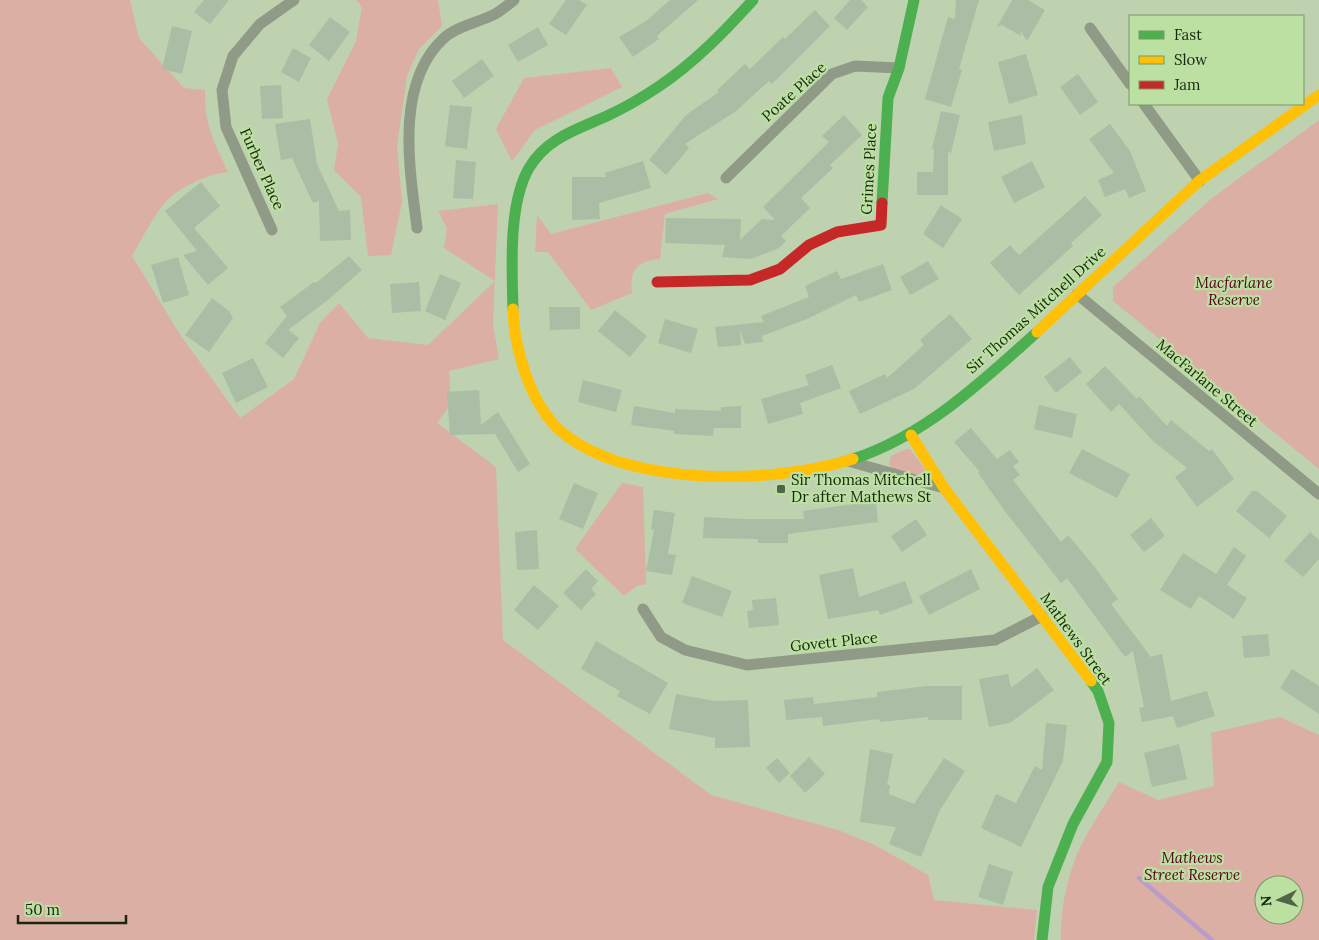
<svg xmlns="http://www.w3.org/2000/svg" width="1319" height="940" viewBox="0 0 1319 940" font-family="Lora,serif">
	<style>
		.green { fill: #dcafa5; fill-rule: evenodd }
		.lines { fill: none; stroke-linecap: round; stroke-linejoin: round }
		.stream { stroke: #b89dc7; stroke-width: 4.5 }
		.building { fill: #a9bea5 }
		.street { stroke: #8f9b87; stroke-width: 11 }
		.fast { stroke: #4caf50; stroke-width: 11 }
		.slow { stroke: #ffc107; stroke-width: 11 }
		.jam { stroke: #c62828; stroke-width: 11 }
		.poi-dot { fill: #536346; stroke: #bbe0a1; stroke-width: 2 }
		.labels { text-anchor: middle; stroke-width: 4.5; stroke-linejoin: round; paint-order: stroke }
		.street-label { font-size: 15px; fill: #19270e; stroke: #bbe0a1 }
		.park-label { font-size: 15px; font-style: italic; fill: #570019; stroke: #bbe0a1 }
		.poi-label { font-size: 15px; fill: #19270e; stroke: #bbe0a1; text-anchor: start }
	</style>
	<rect width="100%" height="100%" fill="#bed2af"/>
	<path class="green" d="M0,0H130L139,38L184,88L205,90C204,125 214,141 228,172C205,175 178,187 163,205C151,220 142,239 132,256L179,333L240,418L294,379L320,323L339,303L368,338L428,345L495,281L444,248L447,228L438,211L498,204L493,324L499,359L449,371L451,404L437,423L496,467L503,640L711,795L838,830L875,845L928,875L934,900L1037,910L1034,940H0Z
		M356,0H438L442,26L419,49L407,76L397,146L402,202L391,255L368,256L361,197L334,170L338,144L327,99L356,41L362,7Z
		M611,68L622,87L535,130L512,161L496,129L524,78Z
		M1319,120V469L1113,301V287L1212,198Z
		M708,193L718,199L665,214L660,259C637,261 629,270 632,293L591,310L548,252H535L537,215L551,234Z
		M906,449H910L926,470L925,473C917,477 895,472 889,465L891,456Z
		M622,483L643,487L646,584L637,586L624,596L575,549Z
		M1280,717L1319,735V940H1061C1060,904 1070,863 1088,832C1098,815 1109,799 1119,782L1158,800L1214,786L1211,733ZM1264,885H1294V915H1264Z"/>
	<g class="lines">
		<path class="stream" d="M1139,878L1212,940"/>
	</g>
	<path class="building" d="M204,0H229L210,24L194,12Z
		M566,0H579L587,5L566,35L549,24Z
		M670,0H698L657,36L659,39L633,57L619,37L646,21Z
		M850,0H861L868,7L847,30L834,18Z
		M956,0H979L959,69L962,70L951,107L925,99L948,17L955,19Z
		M1012,0H1028L1045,10L1027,41L1020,30L1021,36L1002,25L997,27Z
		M815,10L830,26L772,84L769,81L736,111L685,144L689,148L666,175L649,160L686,115L719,92L717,90L745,64L750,69L783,37L785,39Z
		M330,17L350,32L329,61L309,45Z
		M172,26L192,31L182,74L162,69Z
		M538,27L548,45L518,62L508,45Z
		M293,48L311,58L299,82L281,72Z
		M1026,54L1038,95L1009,104L998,62Z
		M482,59L494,76L464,98L452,81Z
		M1078,74L1098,102L1080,115L1060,87Z
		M281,85L283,118L262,119L260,86Z
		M450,105L472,107L467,149L445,146Z
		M941,111L960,115L951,153L948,152V195H917V172H933L934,149H932Z
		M844,115L862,135L830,165L833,168L801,198L810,208L781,236L786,241L779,248L751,259L722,257L725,245L665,243L666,218L741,219L740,240L762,219L775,220L763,207L829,142L822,136Z
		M1022,115L1026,144L994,151L988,122Z
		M310,119L317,164L339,211L350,210L351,240L320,241L319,201L313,203L292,158L281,160L275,124Z
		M1110,124L1130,151L1146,191L1129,198L1125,189L1105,197L1098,180L1114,173L1089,139Z
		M456,160L476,162L473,199L453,198Z
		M643,161L651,188L599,203L600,219L572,220V177H606L605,173Z
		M1032,161L1045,187L1014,203L1001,177Z
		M201,182L220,206L194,228L228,268L208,285L183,255L197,251L165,211Z
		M1085,196L1102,215L1071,243L1073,246L1019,295L990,263L1010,245L1019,255Z
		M941,205L962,219L943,248L923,234Z
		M349,256L362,270L328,300L288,330L299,338L283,358L265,343L287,316L280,307L314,282L316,283Z
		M178,257L189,295L163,303L151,265Z
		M928,261L939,279L910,295L900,277Z
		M883,264L892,290L859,302L856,295L807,319L762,336L763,342L745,344L740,329L741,345L718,347L715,327L764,322L761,316L809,297L805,286L837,271L841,279Z
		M440,274L461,283L445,320L425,311Z
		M419,282L421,311L392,313L390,284Z
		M212,298L229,311L233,318L209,352L185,335Z
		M549,307H580V329L550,330Z
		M615,310L647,336L630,357L598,331Z
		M950,314L972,339L914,389L860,414L849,391L885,374L887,378L924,345L920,340Z
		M665,319L698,329L691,353L658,343Z
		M1070,357L1082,372L1056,393L1044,377Z
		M253,358L268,387L236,403L222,373Z
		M832,365L841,388L800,403L803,414L768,424L761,399L809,385L805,375Z
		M1105,366L1137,399L1139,396L1167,426L1171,420L1209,451L1212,449L1234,479L1197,507L1175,477L1187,468L1153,441L1119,404L1111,412L1086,384Z
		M583,380L622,390L616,412L578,402Z
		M479,390L481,425L498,412L530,464L518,472L495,434L450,435L447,392Z
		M1039,405L1077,414L1072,438L1034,429Z
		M634,406L675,413V409L721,411V407L741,406V428H714L713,436L674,434V431L631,425Z
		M971,428L997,459L1010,450L1019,462L1013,466L1020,475L1013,480L1061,542L1068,535L1094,566L1118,599L1111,604L1151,657L1162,654L1171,701L1207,691L1215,716L1177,728L1173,716L1142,722L1139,708L1144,707L1133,651L1125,657L1067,578L1061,583L1004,510L978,473L980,472L954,442Z
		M1082,449L1130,474L1117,498L1069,473Z
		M574,483L598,493L583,529L559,519Z
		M1252,491H1257L1287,516L1269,538L1236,511Z
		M876,501L878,522L788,534V543H758V539L703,538L704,517L743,519H804L803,511Z
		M654,510L675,513L668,554L676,555L672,575L646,571L654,530L651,529Z
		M1151,518L1165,536L1144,552L1130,535Z
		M916,519L927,535L902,552L891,536Z
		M537,530L539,569L517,570L515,532Z
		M1310,532L1319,540V559L1303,577L1284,561Z
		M1234,547L1246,556L1227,585L1247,598L1234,619L1199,596L1191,609L1160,590L1183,553L1216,574Z
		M853,568L859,597L905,581L913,603L880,615L878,610L828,619L819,575Z
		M586,569L598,581L591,589L596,594L581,610L563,593Z
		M971,569L980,589L929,615L919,596Z
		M692,576L732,591L722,617L682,603Z
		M534,585L559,606L538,630L514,610Z
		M776,598L779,625L749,628L747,611L753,610L752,600Z
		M1268,634L1270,656L1244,658L1242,636Z
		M596,641L668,683L650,714L617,696L620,691L581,669Z
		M1037,668L1054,690L1010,723L989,727L979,679L1008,674L1011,688Z
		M1292,669L1319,686V714L1280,688Z
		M927,686H962V720H928V717L880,722L879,719L823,726L822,717L786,720L784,700L813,697L814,704L877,697V692Z
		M676,694L715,701L748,700L750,747L715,748V738L669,729Z
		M1046,723L1067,725L1063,761L1021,847L981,828L996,794L1016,803L1035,766L1042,770Z
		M1179,744L1187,779L1152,787L1144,753Z
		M870,749L893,754L887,785H890L889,794L914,804L944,758L965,771L940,810L921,857L889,844L896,827L860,822Z
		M809,757L825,774L805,793L790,776Z
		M777,758L790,773L779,783L766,768Z
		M989,864L1013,872L1003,905L978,897Z"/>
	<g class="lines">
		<path class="street" d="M1090,28L1130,84
			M1144,104L1200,181
			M726,178L832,74L855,66L899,68
			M417,228C410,170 394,84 444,38C457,26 480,22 495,14C502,10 508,5 514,0
			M272,230L226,127L222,90L233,56L260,24L294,0
			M1077,294L1319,494
			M848,461L944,488
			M643,609L661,637L685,650L747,665L995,640L1042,616"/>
		<path class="fast" d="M882,203L888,98L899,68L914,0
			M513,309C512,269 508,204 529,168C547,137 579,129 609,115C626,107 643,97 658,87C694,63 724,32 753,0
			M853,459C924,436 982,382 1037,332
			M1042,940L1048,887L1073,824L1107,762L1109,723L1098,691L1091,681"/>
		<path class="slow" d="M513,309C514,349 531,407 563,433C630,488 774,484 853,459
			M1037,332L1199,181L1319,95
			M911,435L944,488L1091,681"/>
		<path class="jam" d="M657,282L750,280L780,269L809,245L837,232L881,225L882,203"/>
	</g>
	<rect class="poi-dot" x="776" y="484" width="10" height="10" rx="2.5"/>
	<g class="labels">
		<g class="street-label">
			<text transform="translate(794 92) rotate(-42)" y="5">Poate Place</text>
			<text transform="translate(262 169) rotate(66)" y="5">Furber Place</text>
			<text transform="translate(869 169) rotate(-87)" y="5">Grimes Place</text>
			<text transform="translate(1036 310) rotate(-42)" y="5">Sir Thomas Mitchell Drive</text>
			<text transform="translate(1207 383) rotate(40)" y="5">MacFarlane Street</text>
			<text transform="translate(1076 639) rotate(54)" y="5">Mathews Street</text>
			<text transform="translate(834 642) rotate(-6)" y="5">Govett Place</text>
		</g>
		<g class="park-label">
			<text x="1234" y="288">Macfarlane<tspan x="1234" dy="17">Reserve</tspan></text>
			<text x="1192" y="863">Mathews<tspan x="1192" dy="17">Street Reserve</tspan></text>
		</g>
		<g class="poi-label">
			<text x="791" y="485">Sir Thomas Mitchell<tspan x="791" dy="17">Dr after Mathews St</tspan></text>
		</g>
	</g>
	<rect x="1129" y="15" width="175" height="90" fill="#bbe0a1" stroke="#7a9666"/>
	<rect x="1139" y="31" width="25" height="8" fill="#4caf50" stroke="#7a9666"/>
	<text x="1174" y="40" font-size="15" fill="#19270e">Fast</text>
	<rect x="1139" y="56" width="25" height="8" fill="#ffc107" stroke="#7a9666"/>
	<text x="1174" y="65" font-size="15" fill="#19270e">Slow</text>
	<rect x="1139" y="81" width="25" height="8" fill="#c62828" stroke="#7a9666"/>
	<text x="1174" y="90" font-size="15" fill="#19270e">Jam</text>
	<g transform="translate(1279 900) rotate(265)"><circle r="24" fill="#bbe0a1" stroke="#7a9666"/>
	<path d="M0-4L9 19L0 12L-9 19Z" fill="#536346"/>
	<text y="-8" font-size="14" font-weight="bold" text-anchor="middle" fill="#19270e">N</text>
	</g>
	<path d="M18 915v8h108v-8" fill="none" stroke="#19270e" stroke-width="2.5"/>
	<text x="25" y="915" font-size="15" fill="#19270e" stroke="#bbe0a1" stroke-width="4" paint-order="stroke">50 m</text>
</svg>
